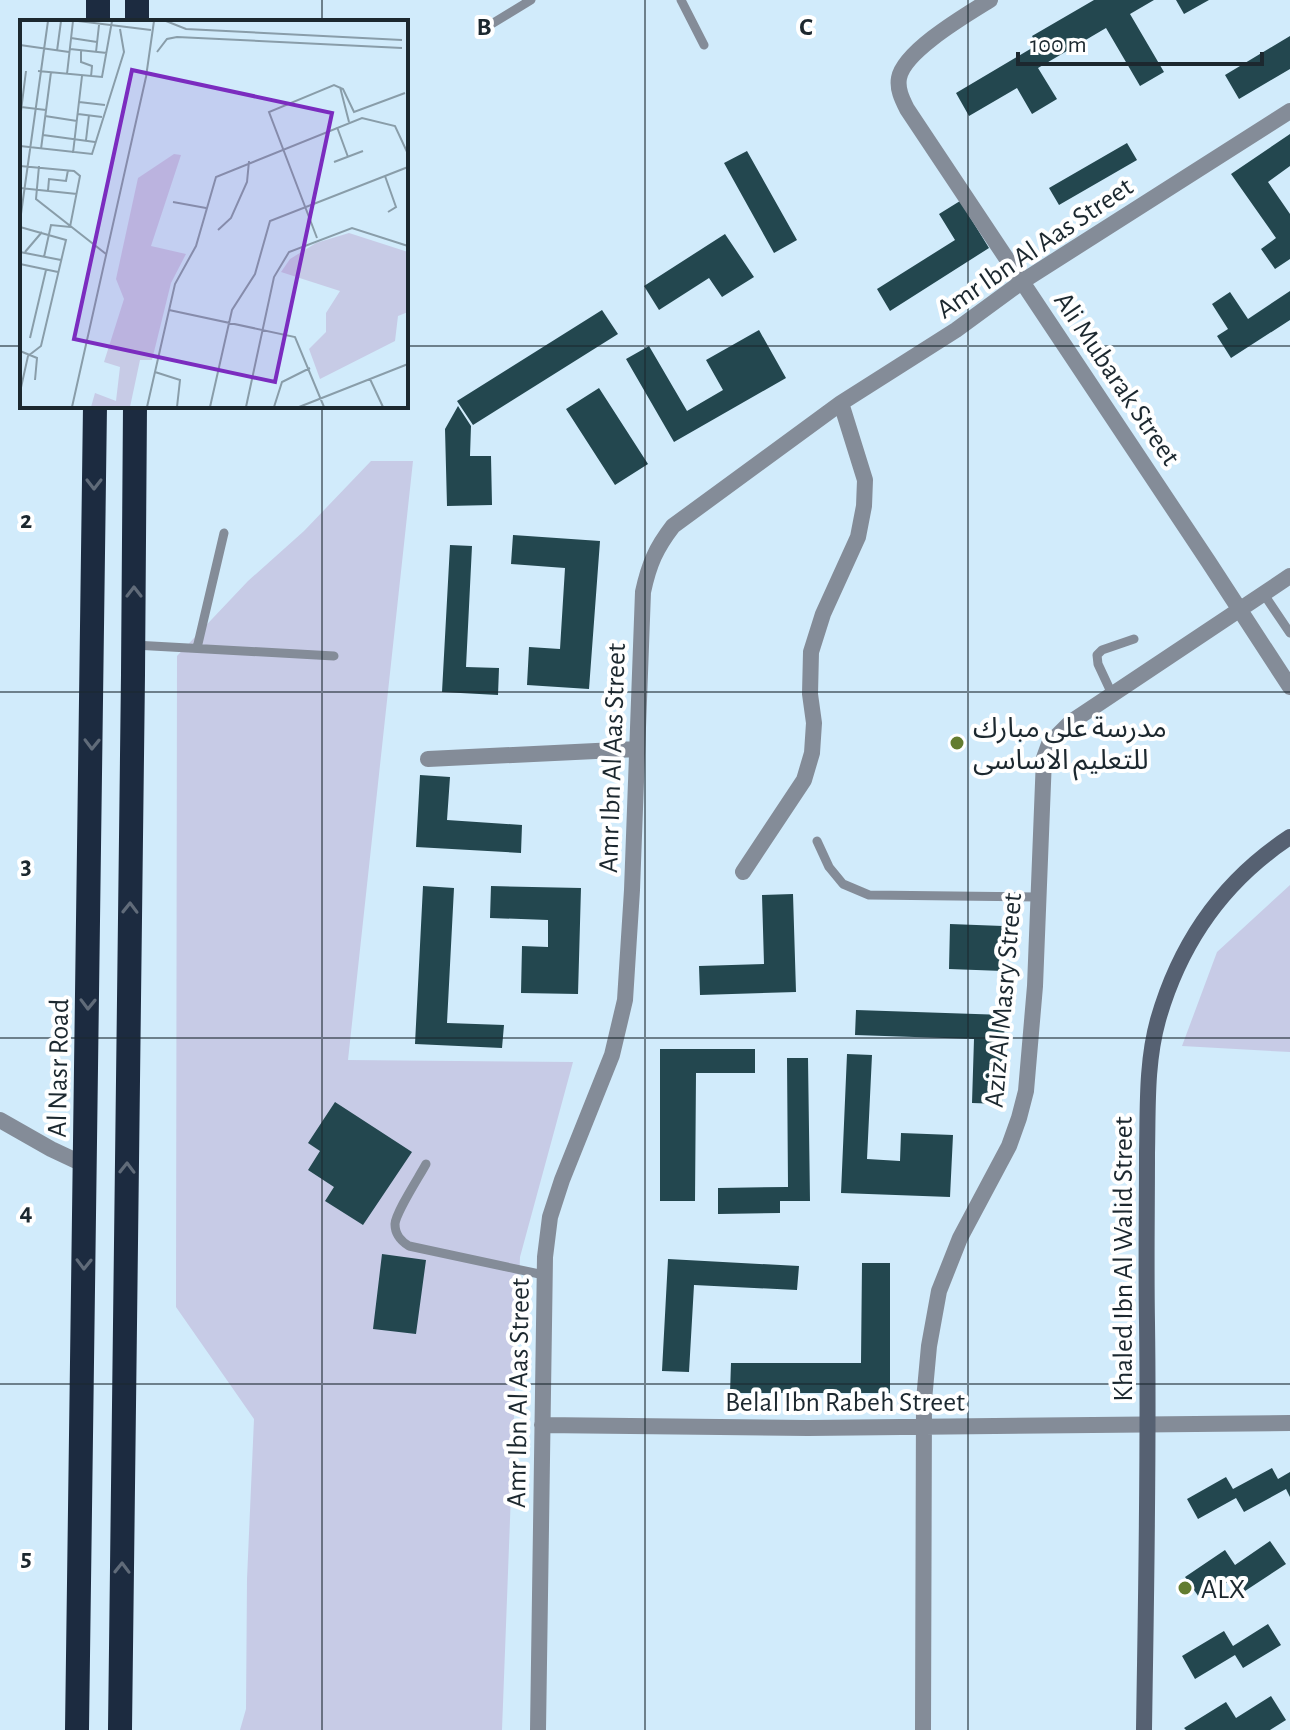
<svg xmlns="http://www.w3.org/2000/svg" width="1290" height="1730" viewBox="0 0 1290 1730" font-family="'Alegreya Sans','Noto Sans Arabic',sans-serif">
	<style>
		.green { fill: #c7cbe6 }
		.building { fill: #23474f }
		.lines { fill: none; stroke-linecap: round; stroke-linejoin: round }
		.lane { stroke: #848c98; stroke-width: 9 }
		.street { stroke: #848c98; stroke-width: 16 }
		.secondary { stroke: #566172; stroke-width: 16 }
		.highway { stroke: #1c2b40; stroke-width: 24 }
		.oneway { stroke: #606b79 }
		.grid { fill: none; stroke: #1c282f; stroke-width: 2; stroke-opacity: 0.55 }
		.poi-dot { fill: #637c2f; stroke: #fff; stroke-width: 3 }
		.labels { text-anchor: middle; stroke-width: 8; stroke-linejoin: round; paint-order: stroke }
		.street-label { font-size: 28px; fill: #1c282f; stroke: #fff }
		.poi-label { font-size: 28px; fill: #1c282f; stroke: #fff; text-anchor: start }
		.inset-road { fill: none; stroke: #899da9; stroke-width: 2 }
		.view { fill: #7b2cbf; fill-opacity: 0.15; stroke: #7b2cbf; stroke-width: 4 }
		.inset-edge { fill: none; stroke: #1c282f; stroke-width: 4 }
		.grid-label { font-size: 26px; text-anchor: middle; font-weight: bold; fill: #1c282f; stroke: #fff; stroke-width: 8; stroke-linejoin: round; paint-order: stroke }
	</style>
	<rect width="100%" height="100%" fill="#d1ebfb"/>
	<path class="green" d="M371,461H413L348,1060L573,1062L520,1257L502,1730H240L246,1709L247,1579L254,1419L176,1307L177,656L248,581L304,531Z
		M1290,885V1052L1182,1046L1217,952Z"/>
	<path class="building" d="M1094,0H1154L1130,14L1164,72L1140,86L1106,28L1038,68L1057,99L1032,114L1017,88L969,116L956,93L1037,45L1032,36Z
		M1176,0H1209L1184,14Z
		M1290,36V69L1239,99L1225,75Z
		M1290,134V166L1268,182L1290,214V259L1275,269L1261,249L1276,238L1231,174Z
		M1127,143L1137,160L1059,205L1049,188Z
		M747,151L797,240L774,253L724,163Z
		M960,201L989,248L890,311L877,289L955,240L939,214Z
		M725,234L754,277L722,297L709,278L659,310L644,286Z
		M1290,291V320L1231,358L1217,336L1228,329L1212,304L1230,292L1248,319Z
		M602,310L618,334L473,425L457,401Z
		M759,330L786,378L674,442L626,359L649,346L687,411L723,390L706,360Z
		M599,388L648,464L615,485L566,409Z
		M458,406L471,426L470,456H491L492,505L447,506L445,429Z
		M513,535L600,541L589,689L527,685L529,647L560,649L565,568L511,564Z
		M450,545L472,546L466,667L499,668L498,695L442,692Z
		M420,775L450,777L447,820L522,825L521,853L416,847Z
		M423,886L454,888L447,1023L504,1025L502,1048L415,1044Z
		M491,886L581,888L578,994L521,993L522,946L548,947V920L490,918Z
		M793,894L796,992L700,995L699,966L764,964L762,895Z
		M950,924L1003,926V971L949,969Z
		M856,1010L1005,1015L1002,1104L972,1103L974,1039L855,1035Z
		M660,1049H755V1073H696L695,1201H660Z
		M847,1054L872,1055L867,1159L900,1161L901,1133L953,1135L950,1197L841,1193Z
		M787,1058H808L810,1201H780V1213L718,1214V1188L788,1187Z
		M335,1102L412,1152L363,1225L325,1201L334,1187L308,1170L320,1151L308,1143Z
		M382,1254L426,1260L416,1334L373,1329Z
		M668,1259L799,1266L797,1290L694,1285L689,1372L662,1371Z
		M862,1263H890V1393H730L731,1363H861Z
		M1272,1468L1278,1479L1290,1472V1497L1286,1489L1244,1512L1236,1498L1198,1519L1187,1499L1226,1477L1233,1489Z
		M1270,1541L1286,1564L1245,1591L1235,1577L1201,1600L1185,1577L1225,1550L1235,1565Z
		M1268,1624L1281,1645L1243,1668L1235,1655L1195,1679L1182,1656L1224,1631L1233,1646Z
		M1271,1696L1286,1720L1270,1730H1186L1184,1728L1226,1702L1236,1718Z"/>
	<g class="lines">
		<path class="lane" d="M681,0L704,45
			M485,28L531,0
			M1263,593L1290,633
			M134,645L334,656
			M197,648L224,533
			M1112,694L1098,664L1097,655L1102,650L1134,639
			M817,841L829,867L843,884L869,895L1038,897
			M426,1164C419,1177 396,1212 395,1224C395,1235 401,1241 409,1246L544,1275"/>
		<path class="street" d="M990,0C966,15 904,51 899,78C897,89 902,99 907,109L1208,561L1290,687
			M428,759L637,749
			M743,872L804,780L812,753L814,723L810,694L811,652L823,614L858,537L864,506L865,480L841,403
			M0,1120L51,1149L85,1165
			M542,1425L808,1428L1290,1423
			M538,1730L545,1257L550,1217L562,1180L612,1055L625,1000L632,890L643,592C649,564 656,548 673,526L841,403L956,330L1023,281L1290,111
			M923,1730L924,1400L929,1346L939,1291L960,1238L1009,1146L1019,1118L1026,1091L1035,986L1044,758L1049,744L1071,722L1290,576"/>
		<path class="secondary" d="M1144,1730C1146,1594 1149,1459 1147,1323C1146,1266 1147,1210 1147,1153C1148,1109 1146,1063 1158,1020C1180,943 1223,881 1290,837"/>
		<path class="highway" d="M98,0V22
			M137,22V0
			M77,1730L95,406
			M120,1730L133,675L135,406"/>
	</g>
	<defs><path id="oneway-chevron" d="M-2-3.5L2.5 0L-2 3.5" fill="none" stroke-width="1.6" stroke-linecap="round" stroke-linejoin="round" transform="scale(2)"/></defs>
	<g class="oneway">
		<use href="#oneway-chevron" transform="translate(94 484) rotate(90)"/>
		<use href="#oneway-chevron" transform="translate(134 592) rotate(-90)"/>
		<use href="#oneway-chevron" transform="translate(92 744) rotate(91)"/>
		<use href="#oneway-chevron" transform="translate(130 908) rotate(-89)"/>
		<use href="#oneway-chevron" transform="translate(88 1004) rotate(91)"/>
		<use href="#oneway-chevron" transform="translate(127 1168) rotate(-89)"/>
		<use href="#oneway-chevron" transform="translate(84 1264) rotate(91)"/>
		<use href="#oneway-chevron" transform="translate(122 1568) rotate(-89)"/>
	</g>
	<path class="grid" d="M322,0V22M645,0V1730M968,0V1730M0,346H22M406,346H1290M322,406V1730M0,692H1290M0,1038H1290M0,1384H1290"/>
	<g class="poi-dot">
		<circle cx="957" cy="743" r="8"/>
		<circle cx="1185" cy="1588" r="8"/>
	</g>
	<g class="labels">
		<g class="street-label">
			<text transform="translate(1034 247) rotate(-34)" y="10">Amr Ibn Al Aas Street</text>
			<text transform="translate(1118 378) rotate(56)" y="10">Ali Mubarak Street</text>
			<text transform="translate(611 758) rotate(-88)" y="10">Amr Ibn Al Aas Street</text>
			<text transform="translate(1002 1000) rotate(-85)" y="10">Aziz Al Masry Street</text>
			<text transform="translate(57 1068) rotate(-89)" y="10">Al Nasr Road</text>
			<text transform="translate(1122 1259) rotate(-90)" y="10">Khaled Ibn Al Walid Street</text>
			<text transform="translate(517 1393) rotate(-89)" y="10">Amr Ibn Al Aas Street</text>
			<text x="845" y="1411">Belal Ibn Rabeh Street</text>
		</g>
		<g class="poi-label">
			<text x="973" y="737">مدرسة على مبارك<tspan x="973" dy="32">للتعليم الاساسى</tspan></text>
			<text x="1201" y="1598">ALX</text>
		</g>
	</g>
	<g transform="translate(20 20)">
		<rect width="388" height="388" fill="#d1ebfb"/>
		<path d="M154,134L161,135L131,226L166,234L151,263L132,340H120L110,387H71L75,373L96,381L100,347L84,342L104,279L96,259L118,158ZM329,213L388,232V292L378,296L375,321L300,359L289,329L306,312V293L320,271L261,252L270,239L296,223Z" fill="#c7cbe6"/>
		<path class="inset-road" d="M58,1L131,10M146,1L166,9L382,20M51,18L77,22M0,25L49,32M50,29L87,33M61,30V42L72,46L71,57M37,31L41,1M76,32L79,5M137,32L147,19L157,17L382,28M18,51L82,57L92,1M47,54L53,1M320,67L329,102M59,82L85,85M1,87L26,90M58,94L82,97M25,96L57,101M0,99L6,51M317,107L328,137M23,115L75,122M66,120L69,95M0,126L72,134L104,32L100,9M21,129L31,52M53,133L62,56M314,142L343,131M0,146L54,151L60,156L50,207L31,205L24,237M19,146L16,179L86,234M365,156L376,187L368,192M0,168L57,174M28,171L29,159L46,161L48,150M153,182L186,188M0,201L28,1M0,207L46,220L21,326L8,336L0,372M198,210L211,198L227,162L229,141M297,218L249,92L314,65L323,69L334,92L385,73M0,232L41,240M5,232L22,212M0,244L38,252M149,290L275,317L304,387M10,318L26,250M0,331L17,338L15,360M135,352L160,360L157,387M350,359L363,387M52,387L126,57L134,1M127,387L155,264L176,226L196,157L342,98L375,106L388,134M190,387L212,290L235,254L250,201L388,147M226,387L254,257L269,232L332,208L388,226M254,387L262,362L290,348M279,387L388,344"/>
		<path class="view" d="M112,50L312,93L255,362L54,319Z"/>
		<rect width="388" height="388" class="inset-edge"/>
	</g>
	<g class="grid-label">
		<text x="484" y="35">B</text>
		<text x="806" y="35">C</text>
		<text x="26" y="528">2</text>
		<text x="26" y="874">3</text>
		<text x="26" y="1220">4</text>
		<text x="26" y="1566">5</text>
	</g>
	<path d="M1018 52v12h244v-12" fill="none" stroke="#1c282f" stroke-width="4"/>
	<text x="1030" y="52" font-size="24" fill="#1c282f" stroke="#ffffff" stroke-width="6" paint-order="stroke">100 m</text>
</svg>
